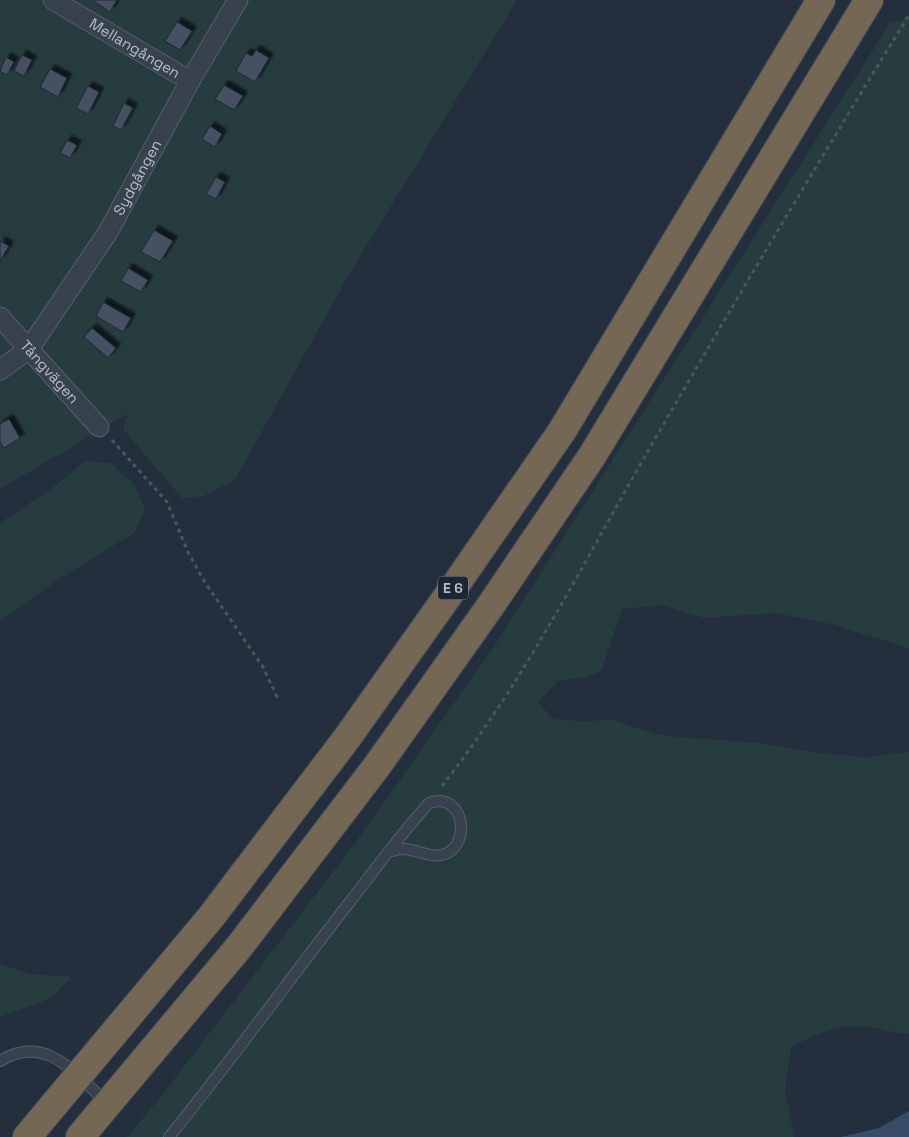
<svg xmlns="http://www.w3.org/2000/svg" width="909" height="1137" viewBox="0 0 909 1137" font-family="'Space Grotesk',sans-serif">
	<style>
		.green { fill: #263c3f }
		.water { fill: #394c67 }
		.building { fill: #455162; stroke: #1f2835; filter: url(#shadow) }
		.lines { fill: none; stroke-linecap: round; stroke-linejoin: round }
		.service-casing { stroke: #565f6c; stroke-width: 12 }
		.minor-casing { stroke: #565f6c; stroke-width: 21 }
		.motorway-casing { stroke: #434c59; stroke-width: 30 }
		.path { stroke: #44595c; stroke-width: 3; stroke-dasharray: 4 4; stroke-linecap: butt }
		.service { stroke: #38414e; stroke-width: 10 }
		.minor { stroke: #38414e; stroke-width: 19 }
		.motorway { stroke: #746855; stroke-width: 28 }
		.labels { text-anchor: middle; stroke-width: 4.5; stroke-linejoin: round; paint-order: stroke }
		.shield { fill: #1d2633; stroke: #878f9c; stroke-width: 1 }
		.shield-label { font-size: 14px; font-weight: bold; fill: #b4bcc9 }
		.street-label { font-size: 15px; fill: #b4bcc9; stroke: #1d2633 }
	</style>
	<defs>
		<filter id="shadow"><feDropShadow dx="4.5" dy="-4.5" stdDeviation="1" flood-color="#0009"/></filter>
	</defs>
	<rect width="100%" height="100%" fill="#242f3e"/>
	<path class="green" d="M0,0H517L344,283L235,480L204,496L182,498L123,429L128,414L0,489Z
		M905,19L909,21V648L831,624L776,613L704,618L663,605L622,609L601,671L585,677L558,681L538,702L553,719L581,721L613,720L653,733L678,737L762,743L817,753L865,757L909,752V1033C894,1034 881,1028 866,1027C836,1024 817,1034 791,1047L785,1089L794,1137H127L159,1099L356,842L493,648L890,23Z
		M85,461L110,463L135,485L145,510L134,533L56,581L0,621V523L55,486Z
		M0,964L30,974L72,977L51,998L0,1017Z"/>
	<path class="water" d="M909,1111V1137H841L879,1128Z"/>
	<path class="building" d="M92,0H117L110,12Z
		M177,22L192,31L180,50L165,41Z
		M256,50L269,58L255,82L236,71L246,53L252,56Z
		M22,55L32,60L24,76L14,71Z
		M6,57L14,62L7,75L0,71Z
		M50,69L67,78L58,97L40,87Z
		M224,85L243,96L234,110L215,99Z
		M88,86L99,92L88,114L76,108Z
		M124,103L133,108L121,130L113,126Z
		M210,126L222,134L215,147L202,139Z
		M67,140L77,145L70,158L60,153Z
		M216,177L225,182L216,199L206,194Z
		M154,230L173,241L160,262L141,252Z
		M0,241L9,246L0,261Z
		M128,268L148,280L141,292L121,281Z
		M103,302L131,318L123,332L96,316Z
		M92,328L116,348L108,358L84,337Z
		M9,419L20,438L4,448L0,442V424Z"/>
	<g class="lines">
		<defs>
			<path id="service" d="M0,1061C46,1033 74,1073 106,1102
				M169,1137C231,1061 288,981 349,903C375,869 400,835 429,803C432,802 437,801 441,801C466,805 468,845 445,854C431,859 417,849 403,849C398,849 392,851 388,852"/>
			<g id="minor">
				<path id="s1" d="M53,0L190,81"/>
				<path id="s2" d="M0,317L99,427"/>
				<path id="s3" d="M0,370L29,349L108,232L190,81L238,0"/>
			</g>
			<path id="motorway" d="M27,1137L211,917L347,738L452,590L562,431L821,0
				M80,1137L239,947L377,766L489,608L592,456L869,0"/>
		</defs>
		<use href="#service" class="service-casing"/>
		<use href="#minor" class="minor-casing"/>
		<use href="#motorway" class="motorway-casing"/>
		<path class="path" d="M112,440L167,502L188,552L204,581L263,667L278,699
			M442,786C523,683 583,564 648,451C733,304 820,159 909,15"/>
		<use href="#service" class="service"/>
		<use href="#minor" class="minor"/>
		<use href="#motorway" class="motorway"/>
	</g>
	<g class="labels">
		<rect class="shield" x="438" y="576.5" width="30" height="23" rx="4"/>
		<g class="shield-label">
			<text x="453" y="593">E 6</text>
		</g>
		<g class="street-label">
			<text dy="5" stroke="none"><textPath href="#s1" startOffset="95">Mellangången</textPath></text>
			<text dy="5" stroke="none"><textPath href="#s3" startOffset="239">Sydgången</textPath></text>
			<text dy="5" stroke="none"><textPath href="#s2" startOffset="74">Tångvägen</textPath></text>
		</g>
	</g>
</svg>
